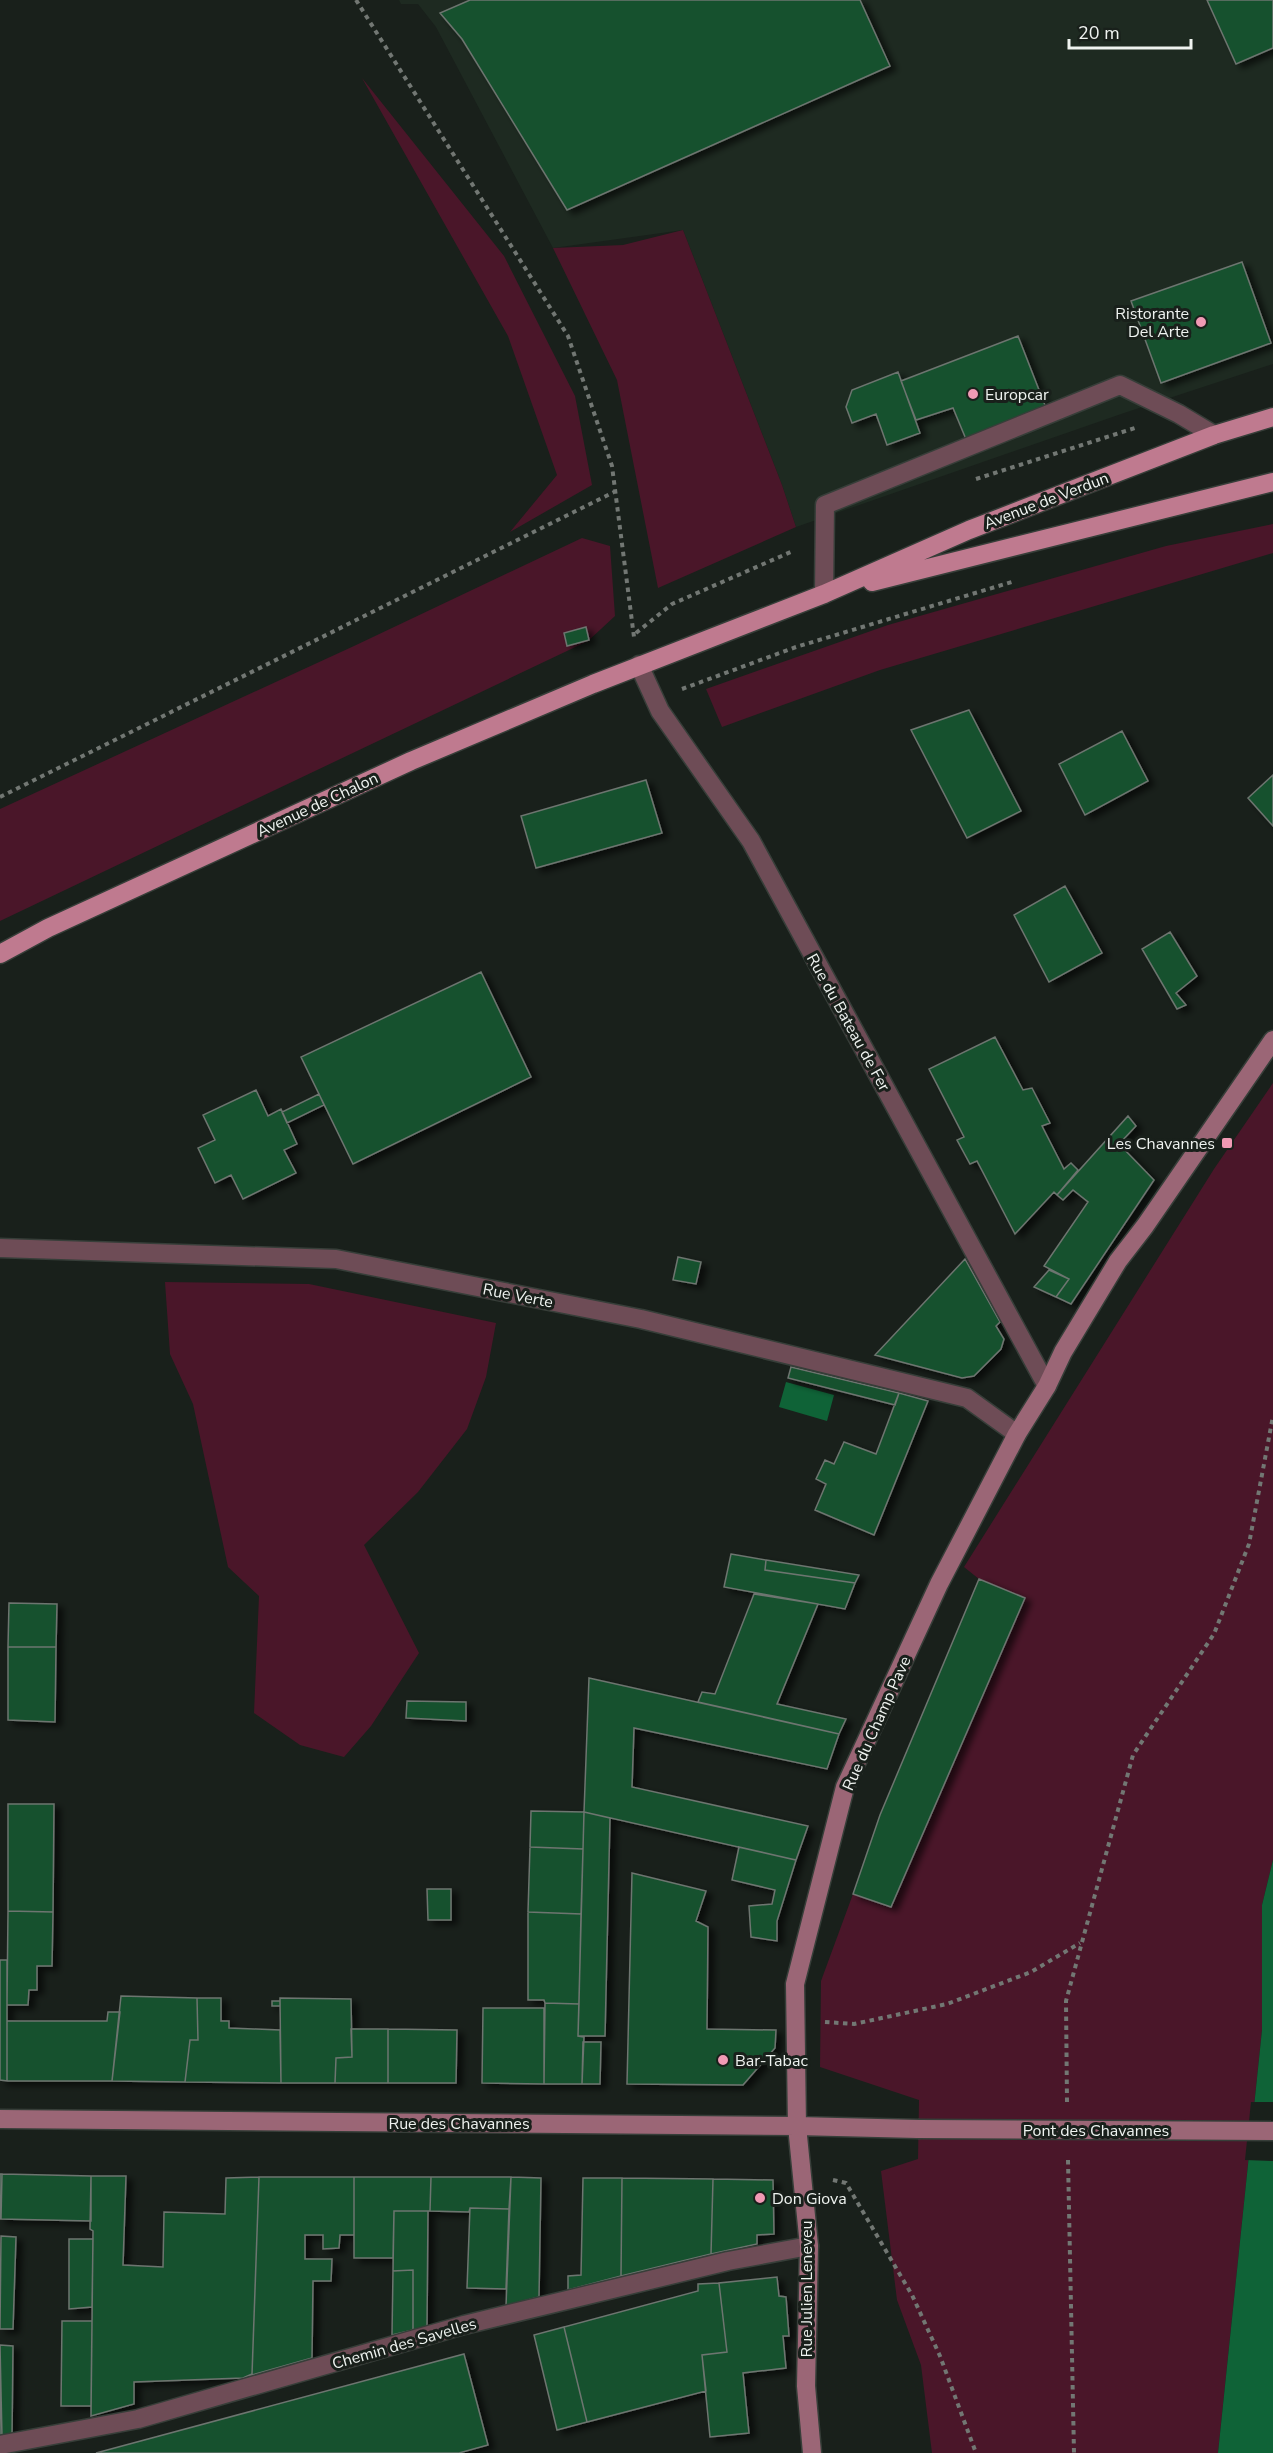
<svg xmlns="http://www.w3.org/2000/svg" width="1273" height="2453" viewBox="0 0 1273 2453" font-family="'Nunito Sans',sans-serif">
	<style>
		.built { fill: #1e2a21 }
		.green { fill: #4a1629 }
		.water { fill: #0f6337 }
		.pier { fill: #19201b }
		.building { fill: #16512f; stroke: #6d756f; stroke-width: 1.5; filter: url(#shadow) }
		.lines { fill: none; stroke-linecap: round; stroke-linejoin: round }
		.lane-casing { stroke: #373e39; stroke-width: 21 }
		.street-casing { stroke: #373e39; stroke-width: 21 }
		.secondary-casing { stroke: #373e39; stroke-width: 21 }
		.primary-casing { stroke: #373e39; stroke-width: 21 }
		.path { stroke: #727773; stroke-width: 4; stroke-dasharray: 4.5 4.5; stroke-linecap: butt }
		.lane { stroke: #6e4c56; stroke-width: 18 }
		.street { stroke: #6e4c56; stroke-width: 18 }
		.secondary { stroke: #9b6676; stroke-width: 18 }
		.primary { stroke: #bf7a8f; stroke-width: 18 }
		.secondary-bridge-casing { stroke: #373e39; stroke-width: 21; stroke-linecap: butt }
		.secondary-bridge { stroke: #9b6676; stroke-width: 18 }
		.poi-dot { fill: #f09ab4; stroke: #19201b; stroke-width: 2 }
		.labels { text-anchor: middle; stroke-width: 6; stroke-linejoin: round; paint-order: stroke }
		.poi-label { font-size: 16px; fill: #eff3f0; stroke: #19201b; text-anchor: start }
		.street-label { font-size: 16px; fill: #eff3f0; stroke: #19201b }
	</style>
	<defs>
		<filter id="shadow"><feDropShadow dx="6" dy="4" stdDeviation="3" flood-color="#0009"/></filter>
	</defs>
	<rect width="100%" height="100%" fill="#19201b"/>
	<path class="built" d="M399,0H1273V364L1124,413L796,527L782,485L683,230L553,248L436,27L418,4H401Z"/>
	<path class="green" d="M362,78L504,256L575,396L592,485L510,532L557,475L508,336Z
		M683,230L782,485L796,527L658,588L617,380L553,248L623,245Z
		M1273,524V553L880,670L722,727L706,689L888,625L1166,546Z
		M582,538L610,546L615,616L588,641L0,921V809L354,646Z
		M1273,1083V1860L1262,1905V2030L1218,2453H932L921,2365L897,2300L881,2171L918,2159L919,2100L820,2067L821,1981L853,1894L891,1906L1025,1598L979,1579L964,1567L1214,1169Z
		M165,1282L309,1284L496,1323L486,1377L467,1429L418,1492L364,1545L419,1653L371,1726L344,1757L300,1745L254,1713L259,1596L228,1567L193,1404L170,1354Z"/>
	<path class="water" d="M786,1382L834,1395L827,1421L779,1407Z
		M1273,1860V2453H1218L1262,2030V1905Z"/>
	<path class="pier" d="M1251,2102H1273V2161L1245,2160Z"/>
	<path class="building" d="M470,0H860L890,66L567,210L462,39L440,13Z
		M1207,0H1273V48L1236,64Z
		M1242,262L1271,343L1161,383L1131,301Z
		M1018,336L1048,413L968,444L953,408L916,420L901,381Z
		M898,372L920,433L887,445L876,414L852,423L846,407L852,390Z
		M586,627L589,640L567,646L564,633Z
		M969,710L1021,811L967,838L911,730Z
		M1122,731L1148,781L1085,815L1059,764Z
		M1273,775V826L1248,798Z
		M646,780L662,833L536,868L521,816Z
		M1065,886L1102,953L1049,982L1014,915Z
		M1170,932L1197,976L1176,993L1186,1005L1177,1009L1142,949Z
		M481,972L531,1077L353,1164L301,1057Z
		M995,1037L1023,1090L1032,1088L1050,1123L1042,1126L1064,1169L1071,1163L1078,1170L1057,1195L1054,1192L1015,1234L977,1161L970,1164L957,1140L964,1137L929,1069Z
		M256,1090L268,1116L281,1109L297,1144L284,1150L296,1173L243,1199L231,1175L215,1183L198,1148L215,1140L203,1115Z
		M319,1094L324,1105L287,1123L282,1112Z
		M1128,1116L1136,1126L1119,1144L1154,1180L1071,1304L1056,1297L1069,1279L1044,1266L1088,1202L1073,1190L1063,1200L1057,1195Z
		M678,1257L701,1262L696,1284L673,1280Z
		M965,1259L1000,1322L996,1326L1004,1339L1001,1349L974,1376L962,1378L875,1355Z
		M1049,1270L1069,1279L1056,1297L1034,1287Z
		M791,1367L899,1393L895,1405L788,1378Z
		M899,1393L928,1401L874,1535L815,1510L826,1484L816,1479L825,1460L834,1464L844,1442L876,1454Z
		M731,1554L766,1560L765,1570L855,1583L845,1609L724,1587Z
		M766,1560L859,1575L855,1583L765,1570Z
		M979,1579L1025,1598L891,1907L853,1894L880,1815Z
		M754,1594L818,1604L777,1704L846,1719L839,1734L698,1702L702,1692L715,1694Z
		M9,1603L57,1604L56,1647H8Z
		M8,1647H56L55,1722L8,1720Z
		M589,1678L839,1734L827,1769L634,1728L632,1787L808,1826L796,1860L584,1812Z
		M407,1701L466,1702V1721L406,1718Z
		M8,1804H54L53,1912L8,1911Z
		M531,1811L584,1812L583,1849L530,1847Z
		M584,1812L610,1818L605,2036H578Z
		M530,1847L583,1849L581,1914L528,1912Z
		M739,1847L796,1860L777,1921V1941L751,1937L749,1906L772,1904L775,1890L732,1880Z
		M632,1873L706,1891L696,1921L708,1927L707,2029L776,2030L775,2048L743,2085L627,2084Z
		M427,1889H451V1920H428Z
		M8,1911L53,1912L52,1966H37V1990H29L28,2005H7Z
		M528,1912L581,1914L579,2004L545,2003L544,2000H528Z
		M0,1960H7V2081L0,2080Z
		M121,1996L197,1998L198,2040H190L185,2082L112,2081Z
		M197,1998H221V2021H229V2028L280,2030L281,2083L185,2082L190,2040H198Z
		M280,1998L351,1999L352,2057L336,2058L335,2083H281Z
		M272,2001H280V2006H272Z
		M545,2003L579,2004L578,2036L584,2037L582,2084H544Z
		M483,2008H544V2084L482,2083Z
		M108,2012H120L112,2081H7V2021H107Z
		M351,2029H388V2083H335L336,2058L352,2057Z
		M388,2029L457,2030L456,2083H388Z
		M583,2042H601L600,2084H582Z
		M0,2174H2L1,2219H0Z
		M2,2174L91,2176V2221L1,2219Z
		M91,2176H126L123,2265L163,2267L164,2212L225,2214L226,2178L259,2177L252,2374L243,2378L134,2382V2404L91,2416L93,2231L90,2229Z
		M259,2177H354V2235H340L339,2248L323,2249V2235H305V2259H332L331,2281H313L312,2358L252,2375Z
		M354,2177H431L430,2211H394L393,2258H354Z
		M431,2177H511L509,2209L470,2208L469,2212L430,2211Z
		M511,2177L541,2178L539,2297L506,2306Z
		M583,2178H622L621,2276L568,2290V2276L581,2275Z
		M622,2178L713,2179L711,2254L621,2276Z
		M713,2179L773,2180L774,2234L757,2235V2244L711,2254Z
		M470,2208L509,2209L506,2289L467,2288Z
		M394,2211H428L427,2327L413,2330V2270L393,2271Z
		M1,2236L16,2237L13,2329H0Z
		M69,2239H93L92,2307L69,2309Z
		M413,2270V2330L392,2335L393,2271Z
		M777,2277L779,2296L786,2297L789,2336H783L786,2368L743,2373L749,2433L710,2437L702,2355L727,2352L719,2283Z
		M719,2283L727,2352L702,2355L706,2391L587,2422L564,2327L698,2291V2284Z
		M62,2321H92L91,2406H61Z
		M564,2327L587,2422L557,2430L534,2335Z
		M0,2345L13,2346L12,2436L2,2437Z
		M464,2354L488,2445L459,2453H96Z
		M0,2362L2,2437H0Z"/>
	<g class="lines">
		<defs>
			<path id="lane" d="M824,594L825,505L1120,385L1179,414L1214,435"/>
			<path id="street" d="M639,665L660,711L751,841L1047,1386
				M0,1248L336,1259L641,1319L967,1398L1017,1434
				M0,2445L138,2419L464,2325L728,2261L809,2246"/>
			<path id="secondary" d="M0,2119L797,2126L918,2129
				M812,2453L806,2386L809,2246L797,2126L795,1984L845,1787L939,1584L1017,1434L1047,1386L1063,1352L1118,1261L1145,1226L1273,1040"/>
			<path id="primary" d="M872,582L1273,482
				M0,954L48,928L411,761L593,684L824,594L969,530L1214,435L1273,417"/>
		</defs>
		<use href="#lane" class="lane-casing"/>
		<use href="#street" class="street-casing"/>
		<use href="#secondary" class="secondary-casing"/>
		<use href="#primary" class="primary-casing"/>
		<path class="path" d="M356,0L568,336L612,466L634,637
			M976,479L1138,427
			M636,633L672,604L793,551
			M682,689L796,647L1015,581
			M0,797L614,492
			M825,2022L854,2024L947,2004L1031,1972L1080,1943
			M1067,2102L1066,2001L1133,1755L1214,1634L1249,1544L1273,1416
			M1068,2160L1074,2453
			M833,2180L846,2183L912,2295L940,2356L976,2453"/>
		<use href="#lane" class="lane"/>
		<use href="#street" class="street"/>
		<use href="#secondary" class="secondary"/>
		<use href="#primary" class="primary"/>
		<defs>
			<path id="secondary-bridge" d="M918,2129L1273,2131"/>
		</defs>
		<use href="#secondary-bridge" class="secondary-bridge-casing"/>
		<use href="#secondary-bridge" class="secondary-bridge"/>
	</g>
	<g class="poi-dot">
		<circle cx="1201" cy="322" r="6"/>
		<circle cx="973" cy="394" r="6"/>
		<rect x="1221" y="1137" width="12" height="12" rx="3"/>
		<circle cx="723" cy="2060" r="6"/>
		<circle cx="760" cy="2198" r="6"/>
	</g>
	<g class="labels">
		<g class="poi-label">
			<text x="1189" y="319" text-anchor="end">Ristorante<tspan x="1189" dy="18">Del Arte</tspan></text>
			<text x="985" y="400">Europcar</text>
			<text x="1215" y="1149" text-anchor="end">Les Chavannes</text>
			<text x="735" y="2066">Bar-Tabac</text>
			<text x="772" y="2204">Don Giova</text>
		</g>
		<g class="street-label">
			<text transform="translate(1046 500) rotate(-21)" y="6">Avenue de Verdun</text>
			<text transform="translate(317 804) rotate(-25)" y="6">Avenue de Chalon</text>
			<text transform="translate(849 1022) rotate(61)" y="6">Rue du Bateau de Fer</text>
			<text transform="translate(518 1295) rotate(11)" y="6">Rue Verte</text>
			<text transform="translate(876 1723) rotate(-66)" y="6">Rue du Champ Pave</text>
			<text x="459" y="2129">Rue des Chavannes</text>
			<text x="1096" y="2136">Pont des Chavannes</text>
			<text transform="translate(806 2289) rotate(-90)" y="6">Rue Julien Leneveu</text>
			<text transform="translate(404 2343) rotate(-16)" y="6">Chemin des Savelles</text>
		</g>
	</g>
	<path d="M1069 39v9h122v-9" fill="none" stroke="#eff3f0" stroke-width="3"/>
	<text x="1078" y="39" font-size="18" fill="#eff3f0" stroke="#19201b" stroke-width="4.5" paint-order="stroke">20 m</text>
</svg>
